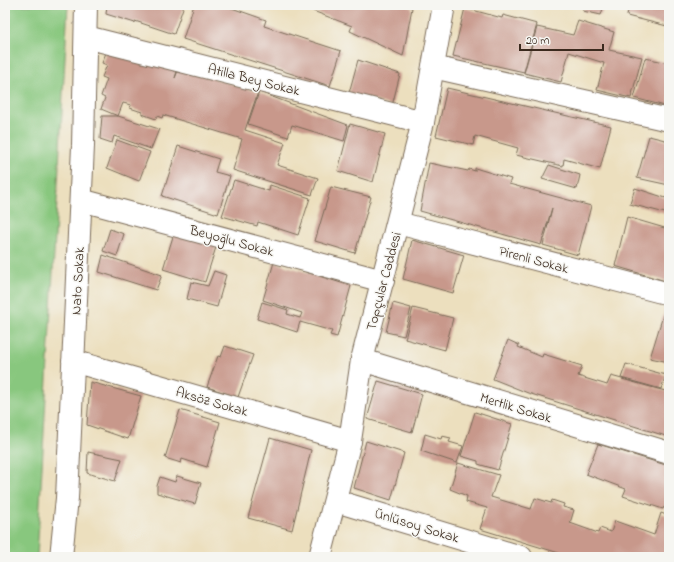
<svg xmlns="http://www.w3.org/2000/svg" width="674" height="562" viewBox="0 0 674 562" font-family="'Indie Flower',sans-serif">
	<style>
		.green { fill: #88c77e; stroke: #62784e }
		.building { fill: #c8988b }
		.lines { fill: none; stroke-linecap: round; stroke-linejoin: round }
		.minor-casing { stroke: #796956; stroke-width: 24 }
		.tertiary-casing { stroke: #796956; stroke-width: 24 }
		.minor { stroke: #fff; stroke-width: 22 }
		.tertiary { stroke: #fff; stroke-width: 22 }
		.labels { text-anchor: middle; stroke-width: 3; stroke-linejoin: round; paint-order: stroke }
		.street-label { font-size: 14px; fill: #3b2a1e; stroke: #f6f6f2 }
	</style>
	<rect width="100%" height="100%" fill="#f6f6f2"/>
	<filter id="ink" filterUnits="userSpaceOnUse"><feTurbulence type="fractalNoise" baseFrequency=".025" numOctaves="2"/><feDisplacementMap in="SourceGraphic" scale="8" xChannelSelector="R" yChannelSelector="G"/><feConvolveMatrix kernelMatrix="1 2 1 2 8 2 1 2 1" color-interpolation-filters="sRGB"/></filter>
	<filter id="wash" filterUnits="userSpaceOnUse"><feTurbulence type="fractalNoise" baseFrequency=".012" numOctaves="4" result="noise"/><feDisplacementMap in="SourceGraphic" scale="16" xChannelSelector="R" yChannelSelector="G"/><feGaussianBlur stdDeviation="0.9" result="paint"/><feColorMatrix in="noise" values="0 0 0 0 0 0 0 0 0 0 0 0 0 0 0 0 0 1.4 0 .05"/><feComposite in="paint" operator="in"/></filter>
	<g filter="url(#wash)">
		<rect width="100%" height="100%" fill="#ecdfbe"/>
		<path class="green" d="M5,5H68L37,557H5Z"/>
		<g id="blocks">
			<path class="building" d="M107,5H184L174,34L135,21V23L106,14Z
				M194,5H223L266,20L264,26L341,51L330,86L183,39Z
				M316,5H406L412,8L403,56L350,31L352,26L313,11Z
				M585,5H604L601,15L583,11Z
				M608,5H628L627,10Z
				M629,5H669L667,26L627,16Z
				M465,8L502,18L503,15L537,24L524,72L453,56Z
				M578,21L614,32L609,50L642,57L631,98L597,90L604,63L569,52L561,82L524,73L537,27L573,35Z
				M109,45L178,68L175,78L179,68L258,92L245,130L285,143L277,165L318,178L312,195L233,170L242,139L163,115L162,118L157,116L156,119L142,114V112L130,108L131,105L123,103L118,116L101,109L105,98L101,96L107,79L102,77L107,65L102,63Z
				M645,58L669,63V107L634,98Z
				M358,60L400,74L392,106L349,93Z
				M447,88L611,126L600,169L564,159L563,166L516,155L518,148L475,136L473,145L436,136Z
				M259,92L348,125L344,141L292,125L288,137L248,124Z
				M102,116H118L159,129L151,149L114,136L112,143L100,139Z
				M350,124L385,134L373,182L338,171Z
				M649,136L669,141V185L637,178Z
				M117,140L150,152L139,181L107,168Z
				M178,146L219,159L215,172L230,176L218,214L162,196Z
				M429,163L468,171L469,169L475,171V168L511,179L509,184L591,206L578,255L543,245L552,208L541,245L420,211Z
				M549,165L580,175L577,189L542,179Z
				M234,180L269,191L270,185L310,198L298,235L258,222L257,226L222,216Z
				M331,187L371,197L355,253L315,241Z
				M635,188L669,199V214L630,204Z
				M627,217L668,229L669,225V282L615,266Z
				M110,229L124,234L117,256L103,251Z
				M175,230L217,244L205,282L163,269Z
				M412,240L464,255L453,293L403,279Z
				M103,255L162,275L156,290L99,272Z
				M274,262L351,286L337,337L330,335L332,331L300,322L297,332L257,319L262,302L288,310L287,314L300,318L302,313L263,300Z
				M214,271L226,275L217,307L187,299L191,282L208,286Z
				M393,303L411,308L404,336L386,332Z
				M413,308L453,318L445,350L405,339Z
				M665,309L669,310V362L650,358Z
				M508,340L519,345L518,347L542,357L543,354L582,366L578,376L607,385L611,376L669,392V437L528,393L493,379Z
				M225,346L253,355L238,397L207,387L218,356L221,357Z
				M626,364L666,375L661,389L621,378Z
				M378,381L422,394L412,432L367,419Z
				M90,382L141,396L128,439L87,425Z
				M180,410L220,422L207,467L182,459L181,463L165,458Z
				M475,412L512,424L498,470L478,464V461L461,456Z
				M425,434L441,439L442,436L451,438L449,442L463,446L457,463L421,451Z
				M270,438L311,450L292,530L248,518Z
				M366,441L404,453L391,500L354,488Z
				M598,444L669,466V509L664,507L663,509L623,496L626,489L586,474Z
				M88,452L122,459L115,481L87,473Z
				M458,463L499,475L491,497L531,509L535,498L551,503L552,500L564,504L563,507L574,510L570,523L598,533L600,528L611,532L615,521L654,535L661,513L669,516V557H564L558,555L559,553L480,529L487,508L466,502L467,496L450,489Z
				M177,476L201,483L195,504L157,493V486L160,477L175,482Z"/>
		</g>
	</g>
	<g filter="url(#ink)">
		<use href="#blocks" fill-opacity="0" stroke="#796956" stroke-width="1"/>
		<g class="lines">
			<defs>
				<path id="minor" d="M86,37L423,122
					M433,67L669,120
					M81,200L383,281
					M398,223L669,294
					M362,360L669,453
					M73,361L350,441
					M336,501L521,557
					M61,557L67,498L83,146L86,5"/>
				<path id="tertiary" d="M320,557L350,441L362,360L423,122L444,5"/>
			</defs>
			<use href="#minor" class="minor-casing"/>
			<use href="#tertiary" class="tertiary-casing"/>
			<use href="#minor" class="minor"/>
			<use href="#tertiary" class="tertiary"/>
		</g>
	</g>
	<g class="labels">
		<g class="street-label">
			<text transform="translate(254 79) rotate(14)" y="5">Atilla Bey Sokak</text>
			<text transform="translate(232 240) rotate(15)" y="5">Beyoğlu Sokak</text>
			<text transform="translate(534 259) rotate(15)" y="5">Pirenli Sokak</text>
			<text transform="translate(77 281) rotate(-87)" y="5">Nato Sokak</text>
			<text transform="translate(383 281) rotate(-75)" y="5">Topçular Caddesi</text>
			<text transform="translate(212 401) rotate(16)" y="5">Aksöz Sokak</text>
			<text transform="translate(516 407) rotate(17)" y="5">Mertlik Sokak</text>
			<text transform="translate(417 525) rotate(17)" y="5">Ünlüsoy Sokak</text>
		</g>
	</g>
	<rect width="674" height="562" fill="none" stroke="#f6f6f2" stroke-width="20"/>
	<path d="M520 44v6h83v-6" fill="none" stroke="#3b2a1e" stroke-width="2"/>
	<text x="526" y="44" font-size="12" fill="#3b2a1e" stroke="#f6f6f2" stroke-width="3" paint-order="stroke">20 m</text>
</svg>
